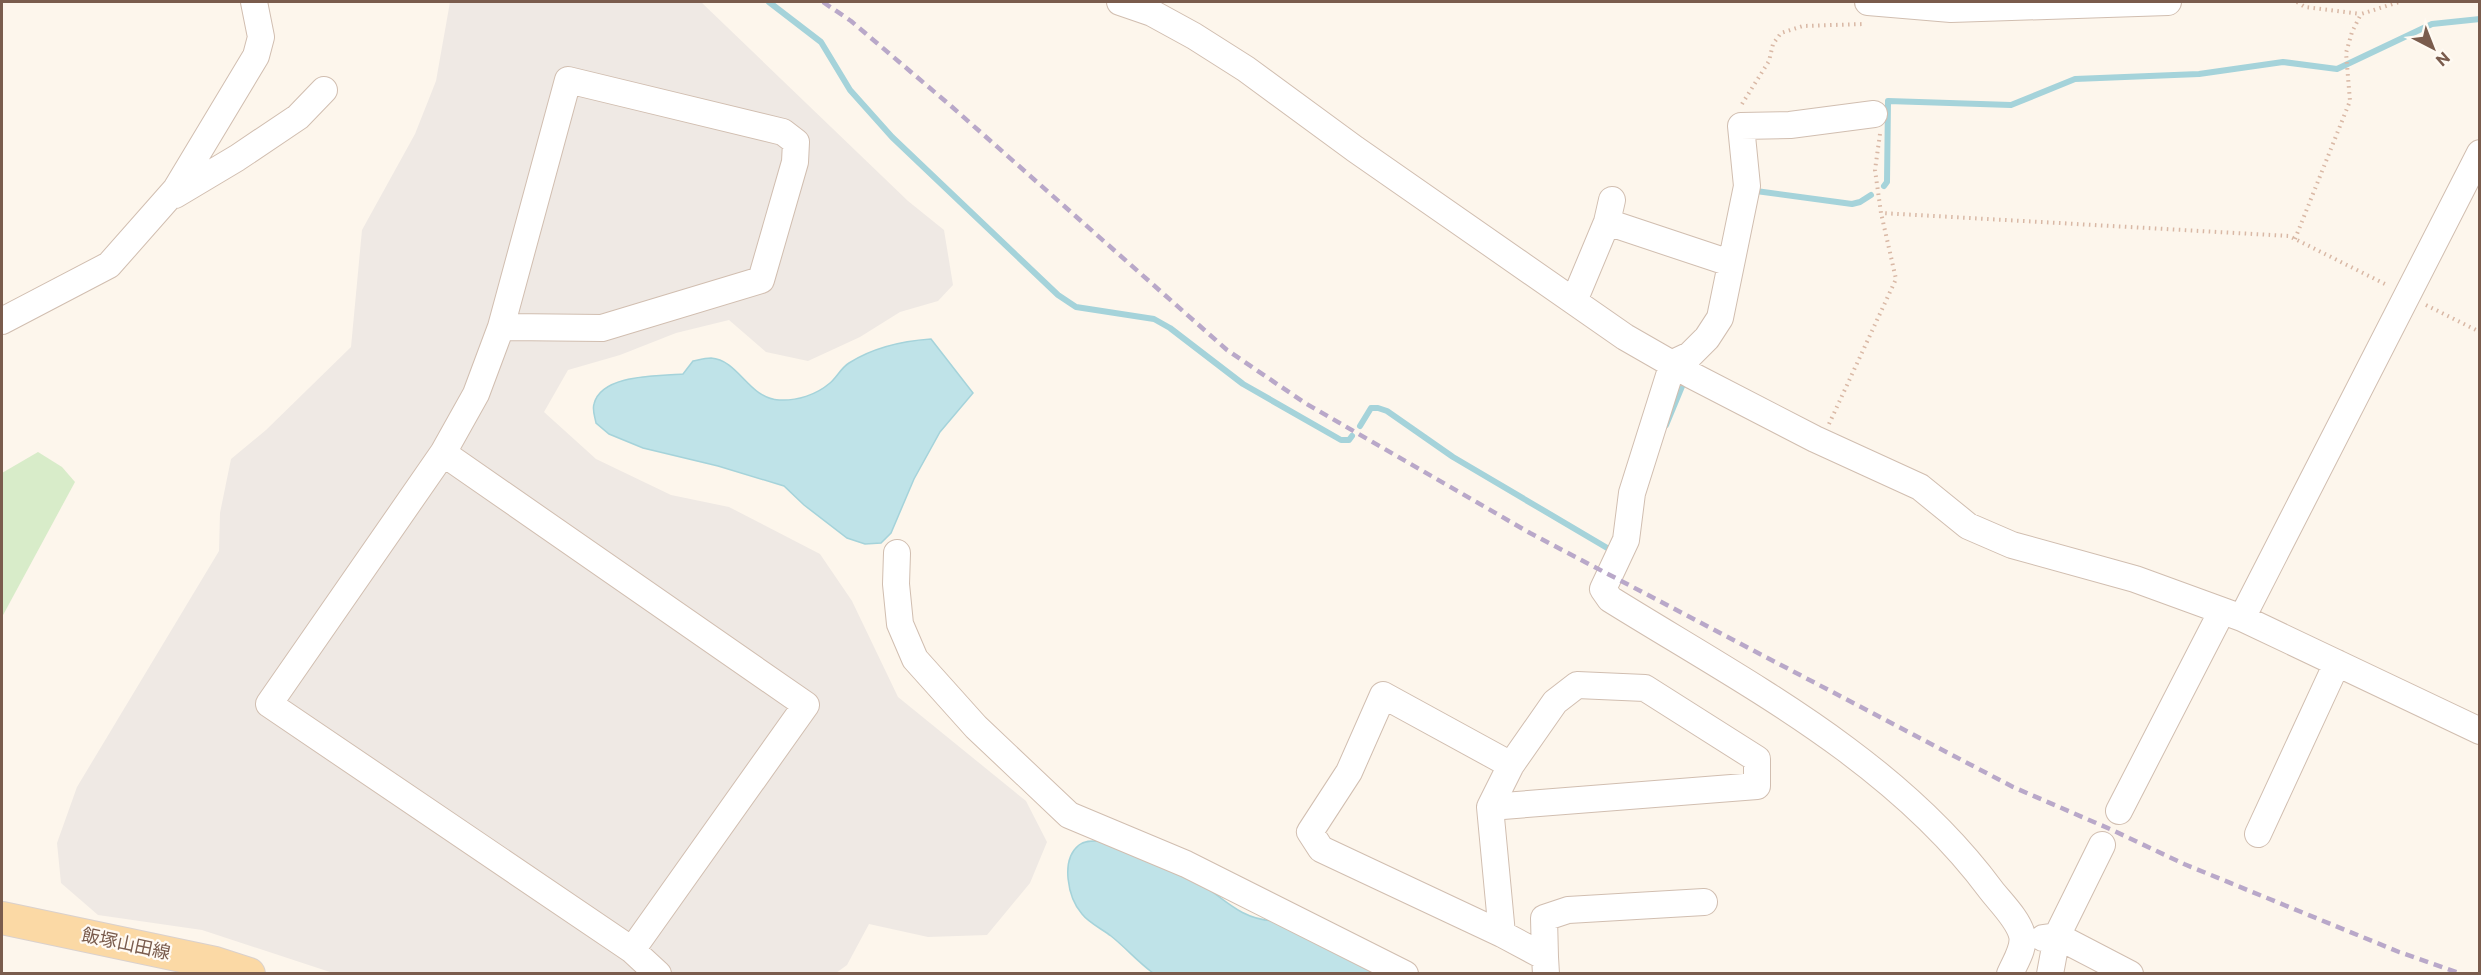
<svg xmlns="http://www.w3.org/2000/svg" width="2481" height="975" viewBox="0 0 2481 975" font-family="Commissioner,'Noto Sans JP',sans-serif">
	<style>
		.industrial { fill: #efe9e4 }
		.green { fill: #d8ecc9 }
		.water { fill: #bfe3e8; stroke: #a5d3da; stroke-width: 1.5 }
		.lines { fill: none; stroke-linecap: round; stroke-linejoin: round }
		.stream { stroke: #a5d3da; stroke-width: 6 }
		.minor-casing { stroke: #d1beb0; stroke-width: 28 }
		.major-casing { stroke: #dad1cd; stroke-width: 34 }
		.path { stroke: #d9b8a5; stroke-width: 4; stroke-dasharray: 1.5 4.5; stroke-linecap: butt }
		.minor { stroke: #fff; stroke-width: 26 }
		.major { stroke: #fbd9a5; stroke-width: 32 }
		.rail { stroke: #b9a8c9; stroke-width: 4.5; stroke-dasharray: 9 6; stroke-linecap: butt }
		.labels { text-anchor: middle; stroke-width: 4.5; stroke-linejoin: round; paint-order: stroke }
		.street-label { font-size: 18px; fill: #7a5c4d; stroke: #fffaf3 }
	</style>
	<rect width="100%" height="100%" fill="#fdf6ec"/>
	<path class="industrial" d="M450,2H701L908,201L944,230L953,285L938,301L900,312L860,337L808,361L766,352L729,320L676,333L620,355L568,370L544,412L596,459L671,495L729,507L820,554L852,601L898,697L1026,801L1047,842L1030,883L987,935L928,937L869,924L847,965L836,973H333L202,930L98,915L61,883L57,843L77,787L219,551L220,513L231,459L266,430L351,347L362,230L415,134L436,81Z"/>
	<path class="green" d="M38,452L62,467L75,482L2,617V473Z"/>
	<path class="water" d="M931,339L973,393L940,432L914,479L891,533L881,543L865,544L847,538L804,505L784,486L718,466L643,448L609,434L596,423C595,417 592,410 594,404C601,374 658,376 683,374L693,361C698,360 705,358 711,358C739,360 748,398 779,400C797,401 816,395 830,383C837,377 841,368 849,363C874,347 902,341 931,339Z
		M1101,841C1130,852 1161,862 1188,876C1220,892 1235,919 1274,921L1381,973H1153C1138,962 1126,948 1111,936C1102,929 1089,923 1082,914C1068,898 1060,860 1079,845C1085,840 1094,841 1101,841Z"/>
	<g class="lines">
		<path class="stream" d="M769,2L821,42L850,90L892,137L1058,295L1076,307L1154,319L1170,328L1243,384L1341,440H1349L1352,436
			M1884,186L1887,182L1888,101L2011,105L2075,79L2199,74L2283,62L2337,69L2432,24L2480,19
			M1755,196L1756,191L1852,204L1860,202L1871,195
			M1666,425L1685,379
			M1360,426L1371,408H1378L1387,411L1453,457L1614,552"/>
		<defs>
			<path id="minor" d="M1120,2L1152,13L1194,36L1246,69L1355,149L1625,337L1693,376L1815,439L1920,487L1968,526L2012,545L2135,579L2242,618L2480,731
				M1868,2L1951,9L2168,2
				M1874,114L1790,125L1741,126L1747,186L1720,318L1707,338L1690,355L1673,363L1632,493L1626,540L1603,589L1610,599C1745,683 1894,759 1991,890C2001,903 2018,919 2022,935C2025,948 2015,962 2010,974
				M175,195L237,158L298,117L324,90
				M1607,222L1730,263
				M1574,301L1607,222L1612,200
				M2,321L109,265L176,189L256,56L261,37L254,2
				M501,327L602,328L761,280L795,162L796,142L783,132L568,80L501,327L476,394L443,453L269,704L632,950L658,974
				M443,453L806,705L632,950
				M897,553L896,584L900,624L915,659L976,727L1069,815L1186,864L1405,974
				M2242,618L2480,153
				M1490,807L1757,786V759L1645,688L1577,685L1555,702L1511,765L1490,807L1502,934L1545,957L1546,974
				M2119,811L2222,611
				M2258,834L2337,663
				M1502,934L1321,849L1310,832L1349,772L1383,695L1511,765
				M2043,938L2057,936L2130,974
				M1545,957L1544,918L1568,910L1704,902
				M2050,974L2057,936L2102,845"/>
			<path id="major" d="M2,918L215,963L249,974"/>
		</defs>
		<use href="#minor" class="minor-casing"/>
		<use href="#major" class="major-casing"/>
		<path class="path" d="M2297,2L2305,7L2361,14
			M1742,104L1769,61L1773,44L1781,33L1803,26L1864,24
			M1880,134L1875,170L1881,213L2289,236L2387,285
			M2295,239L2350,101L2346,53L2352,32L2361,14L2399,2
			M2426,305L2480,332
			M1829,424L1896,279L1881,213"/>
		<use href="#minor" class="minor"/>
		<use href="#major" class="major"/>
		<path class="rail" d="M823,2L851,21L951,106L1227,350L1305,403L1530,533L2013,787L2110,829L2184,864L2399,952L2462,974"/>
	</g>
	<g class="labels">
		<g class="street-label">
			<text transform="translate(126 944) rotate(12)" y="6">飯塚山田線</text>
		</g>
	</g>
	<rect width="2481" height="975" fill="none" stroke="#7a5c4d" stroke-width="6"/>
	<g transform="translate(2433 48) rotate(138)" stroke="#fffaf3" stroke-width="4.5" paint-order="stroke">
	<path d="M0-4.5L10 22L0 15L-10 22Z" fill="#7a5c4d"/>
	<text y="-9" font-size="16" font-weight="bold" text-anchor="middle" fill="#7a5c4d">N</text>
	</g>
</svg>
